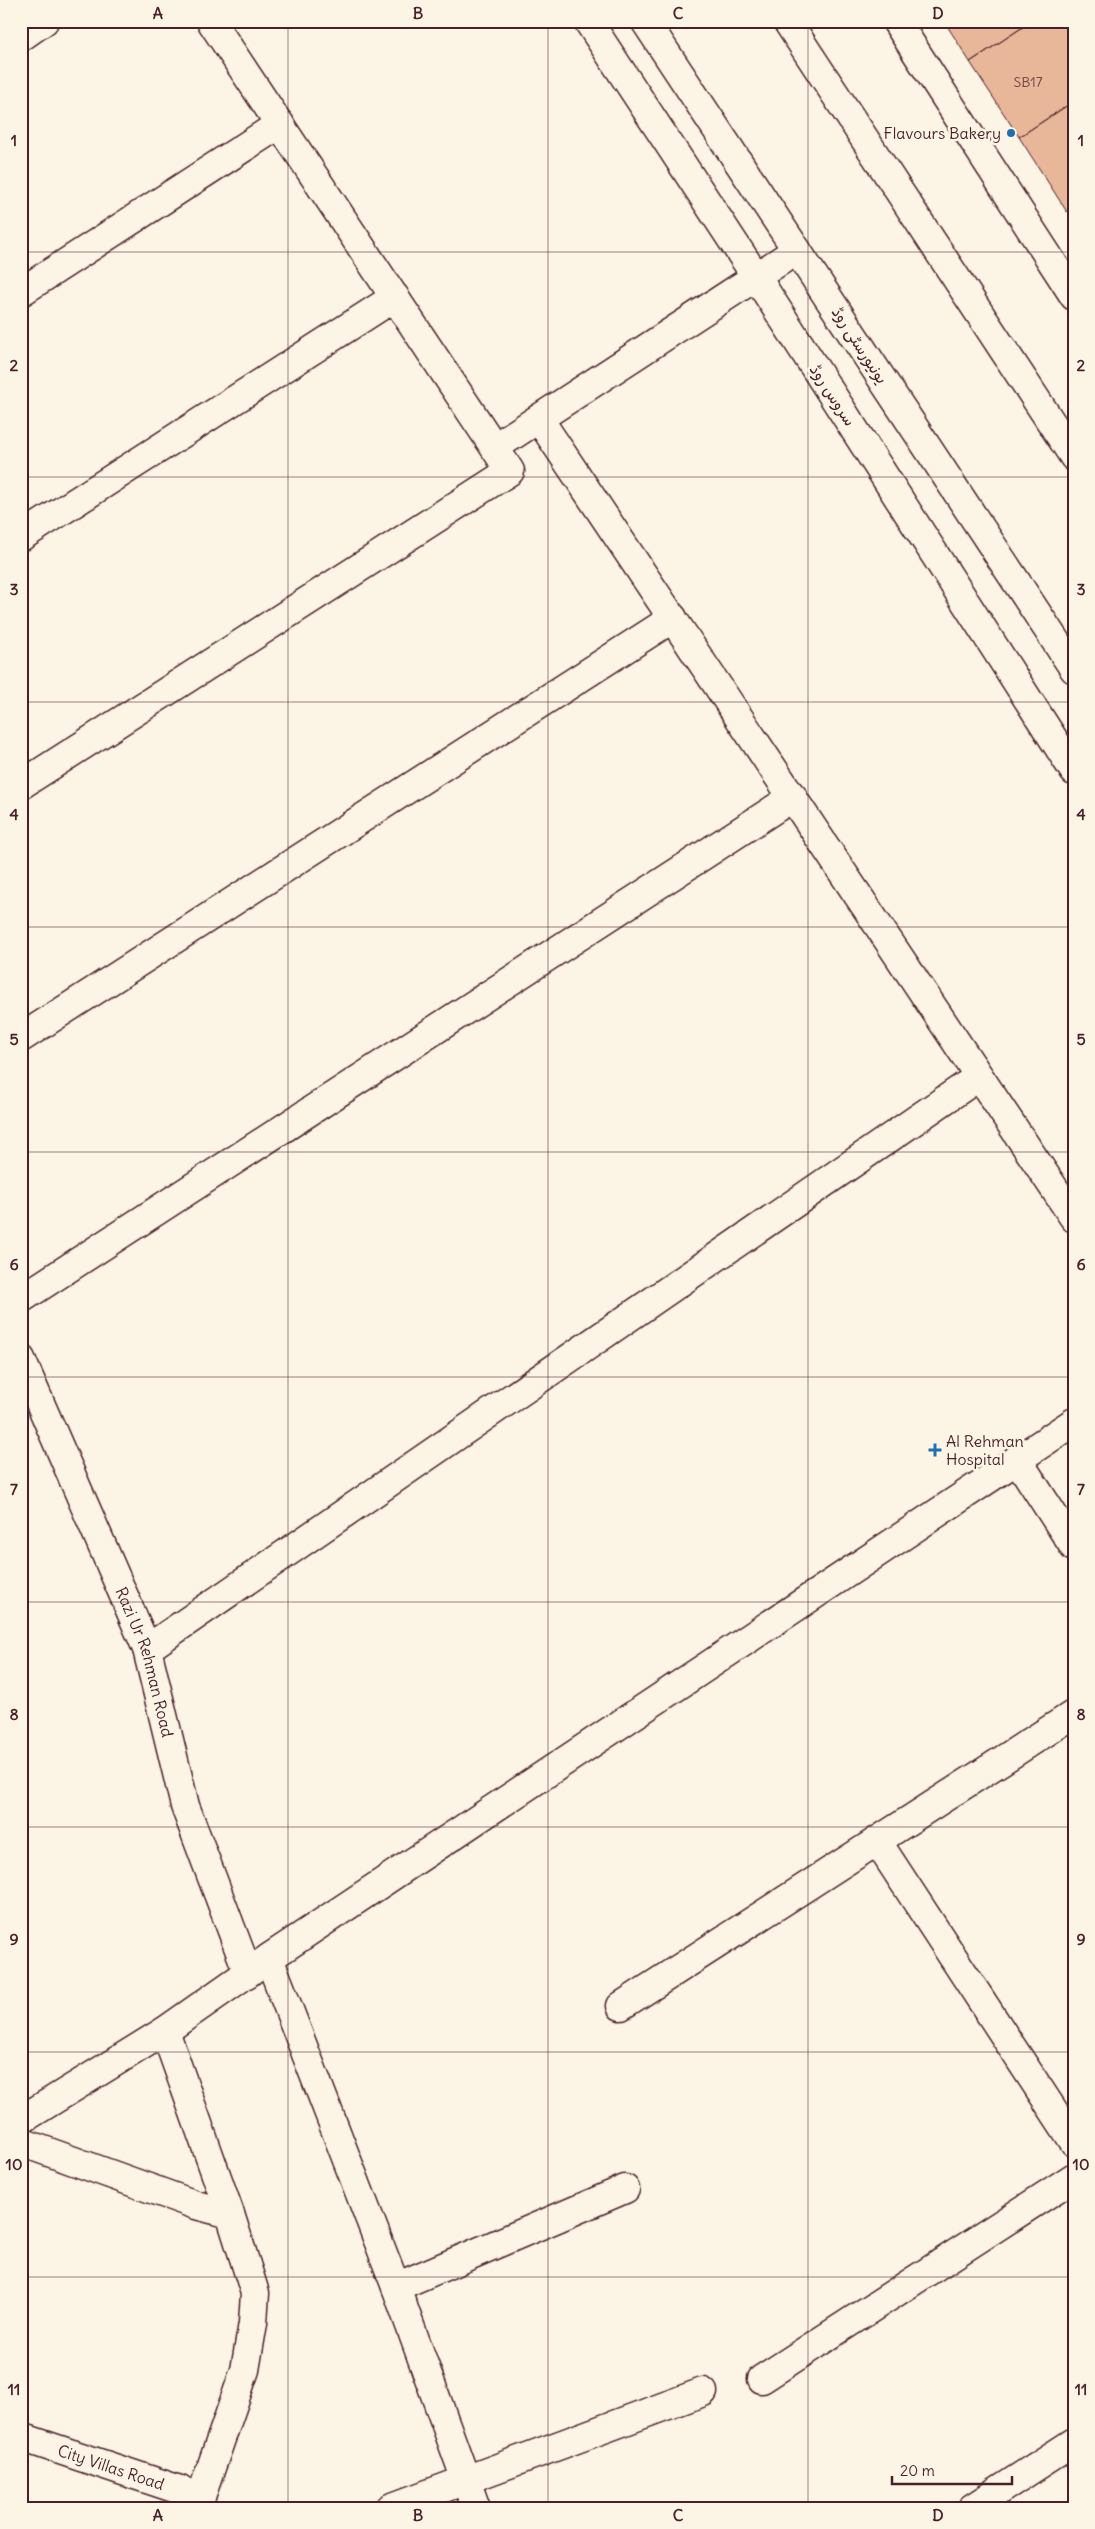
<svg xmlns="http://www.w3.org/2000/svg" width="1095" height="2529" viewBox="0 0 1095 2529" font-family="Delius,'Playpen Sans Arabic',sans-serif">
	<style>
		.building { fill: #e8b799; stroke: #4a1f2b }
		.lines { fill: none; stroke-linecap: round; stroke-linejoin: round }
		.minor-casing { stroke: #4a1f2b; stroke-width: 31 }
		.major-casing { stroke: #4a1f2b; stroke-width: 31 }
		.minor { stroke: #fcf5e5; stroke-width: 28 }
		.major { stroke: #fcf5e5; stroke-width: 28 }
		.grid { fill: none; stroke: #4a1f2b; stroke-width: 1; stroke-opacity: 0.55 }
		.poi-dot { fill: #1f6fb2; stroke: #fcf5e5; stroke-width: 2 }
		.labels { text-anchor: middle; stroke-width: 5; stroke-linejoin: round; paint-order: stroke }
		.number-label { font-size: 14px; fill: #724546 }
		.poi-label { font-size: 16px; fill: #4a1f2b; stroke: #fcf5e5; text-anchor: end }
		.street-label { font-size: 16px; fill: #4a1f2b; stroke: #fcf5e5 }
		.neatline { fill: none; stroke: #4a1f2b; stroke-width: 2 }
		.grid-label { font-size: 16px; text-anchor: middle; font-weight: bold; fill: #4a1f2b }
	</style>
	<rect width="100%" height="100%" fill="#fcf5e5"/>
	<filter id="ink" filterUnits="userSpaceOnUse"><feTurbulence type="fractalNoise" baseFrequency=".02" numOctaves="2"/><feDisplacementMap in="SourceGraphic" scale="10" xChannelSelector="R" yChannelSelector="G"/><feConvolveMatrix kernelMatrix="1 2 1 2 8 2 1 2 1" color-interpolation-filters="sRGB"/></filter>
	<g filter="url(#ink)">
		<path class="building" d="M944,21H1032L970,62Z
			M1032,21H1074V101L1019,137L970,62Z
			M1074,101V208L1067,212L1019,137Z"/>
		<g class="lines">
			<defs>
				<g id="minor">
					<path d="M588,21L757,278L1074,771"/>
					<path d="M896,21L1074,296"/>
					<path d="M21,37L44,21"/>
					<path d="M21,292L280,124"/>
					<path d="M539,419L1074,1218"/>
					<path d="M495,447L797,250"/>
					<path d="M21,537L395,297"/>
					<path d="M21,785L510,471L211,21"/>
					<path d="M21,1038L673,618"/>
					<path d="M21,1299L793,797"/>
					<path id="s1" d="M21,1359L147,1649L185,1806L248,1973"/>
					<path d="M1017,1459L1074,1547"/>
					<path d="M147,1649L978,1077"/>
					<path d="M877,1841L1074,2142"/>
					<path d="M269,1958L396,2287L476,2508"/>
					<path d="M621,2006L1074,1714"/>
					<path d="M165,2031L230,2214L255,2293L253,2323L245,2370L197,2508"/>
					<path d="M21,2120L165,2031L269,1958L1074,1422"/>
					<path d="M21,2142L196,2205L230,2214"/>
					<path d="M396,2287L625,2189"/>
					<path d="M762,2379L1074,2177"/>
					<path id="s2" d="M21,2437L201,2497"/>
					<path d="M390,2508L703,2392"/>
					<path d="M972,2508L1074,2442"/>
				</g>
				<path id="major" d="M645,21L1074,669
					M787,21L1074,457"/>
			</defs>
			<use href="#minor" class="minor-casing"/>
			<use href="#major" class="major-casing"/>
			<use href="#minor" class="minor"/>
			<use href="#major" class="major"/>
		</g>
	</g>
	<path class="grid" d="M288,21V2508M548,21V2508M808,21V2508M21,252H1074M21,477H1074M21,702H1074M21,927H1074M21,1152H1074M21,1377H1074M21,1602H1074M21,1827H1074M21,2052H1074M21,2277H1074"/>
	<g class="poi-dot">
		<circle cx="1011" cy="133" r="5"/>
		<path d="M932.5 1442.5h5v5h5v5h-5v5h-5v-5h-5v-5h5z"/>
	</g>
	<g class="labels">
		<g class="number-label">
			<text x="1028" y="87">SB17</text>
		</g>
		<g class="poi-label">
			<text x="1001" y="139">Flavours Bakery</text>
			<text x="946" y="1447" text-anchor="start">Al Rehman<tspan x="946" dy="18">Hospital</tspan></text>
		</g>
		<g class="street-label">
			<text transform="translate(860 345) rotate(57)" y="6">یونیورسٹی روڈ</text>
			<text transform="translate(833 395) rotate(57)" y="6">سروس روڈ</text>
			<text dy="6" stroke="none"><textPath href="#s1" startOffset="328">Razi Ur Rehman Road</textPath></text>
			<text dy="6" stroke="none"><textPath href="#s2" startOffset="95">City Villas Road</textPath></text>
		</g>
	</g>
	<rect width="1095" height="2529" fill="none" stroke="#fcf5e5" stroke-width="55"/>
	<path d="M892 2476v8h120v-8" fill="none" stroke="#4a1f2b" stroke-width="2.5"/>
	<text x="900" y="2476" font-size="15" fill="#4a1f2b" stroke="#fcf5e5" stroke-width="4" paint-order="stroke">20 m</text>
	<rect x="28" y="28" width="1040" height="2474" class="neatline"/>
	<g class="grid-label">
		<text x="158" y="19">A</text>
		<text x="418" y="19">B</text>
		<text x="678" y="19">C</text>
		<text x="938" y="19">D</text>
		<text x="14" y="146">1</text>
		<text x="1081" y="146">1</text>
		<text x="14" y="371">2</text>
		<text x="1081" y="371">2</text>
		<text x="14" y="595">3</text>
		<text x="1081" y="595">3</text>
		<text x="14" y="820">4</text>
		<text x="1081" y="820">4</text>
		<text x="14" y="1045">5</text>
		<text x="1081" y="1045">5</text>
		<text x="14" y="1270">6</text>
		<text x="1081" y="1270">6</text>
		<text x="14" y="1495">7</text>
		<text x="1081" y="1495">7</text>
		<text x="14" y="1720">8</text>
		<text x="1081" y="1720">8</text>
		<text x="14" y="1945">9</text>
		<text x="1081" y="1945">9</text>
		<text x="14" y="2170">10</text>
		<text x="1081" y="2170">10</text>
		<text x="14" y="2395">11</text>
		<text x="1081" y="2395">11</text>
		<text x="158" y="2521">A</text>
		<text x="418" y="2521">B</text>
		<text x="678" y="2521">C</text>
		<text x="938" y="2521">D</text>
	</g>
</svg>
